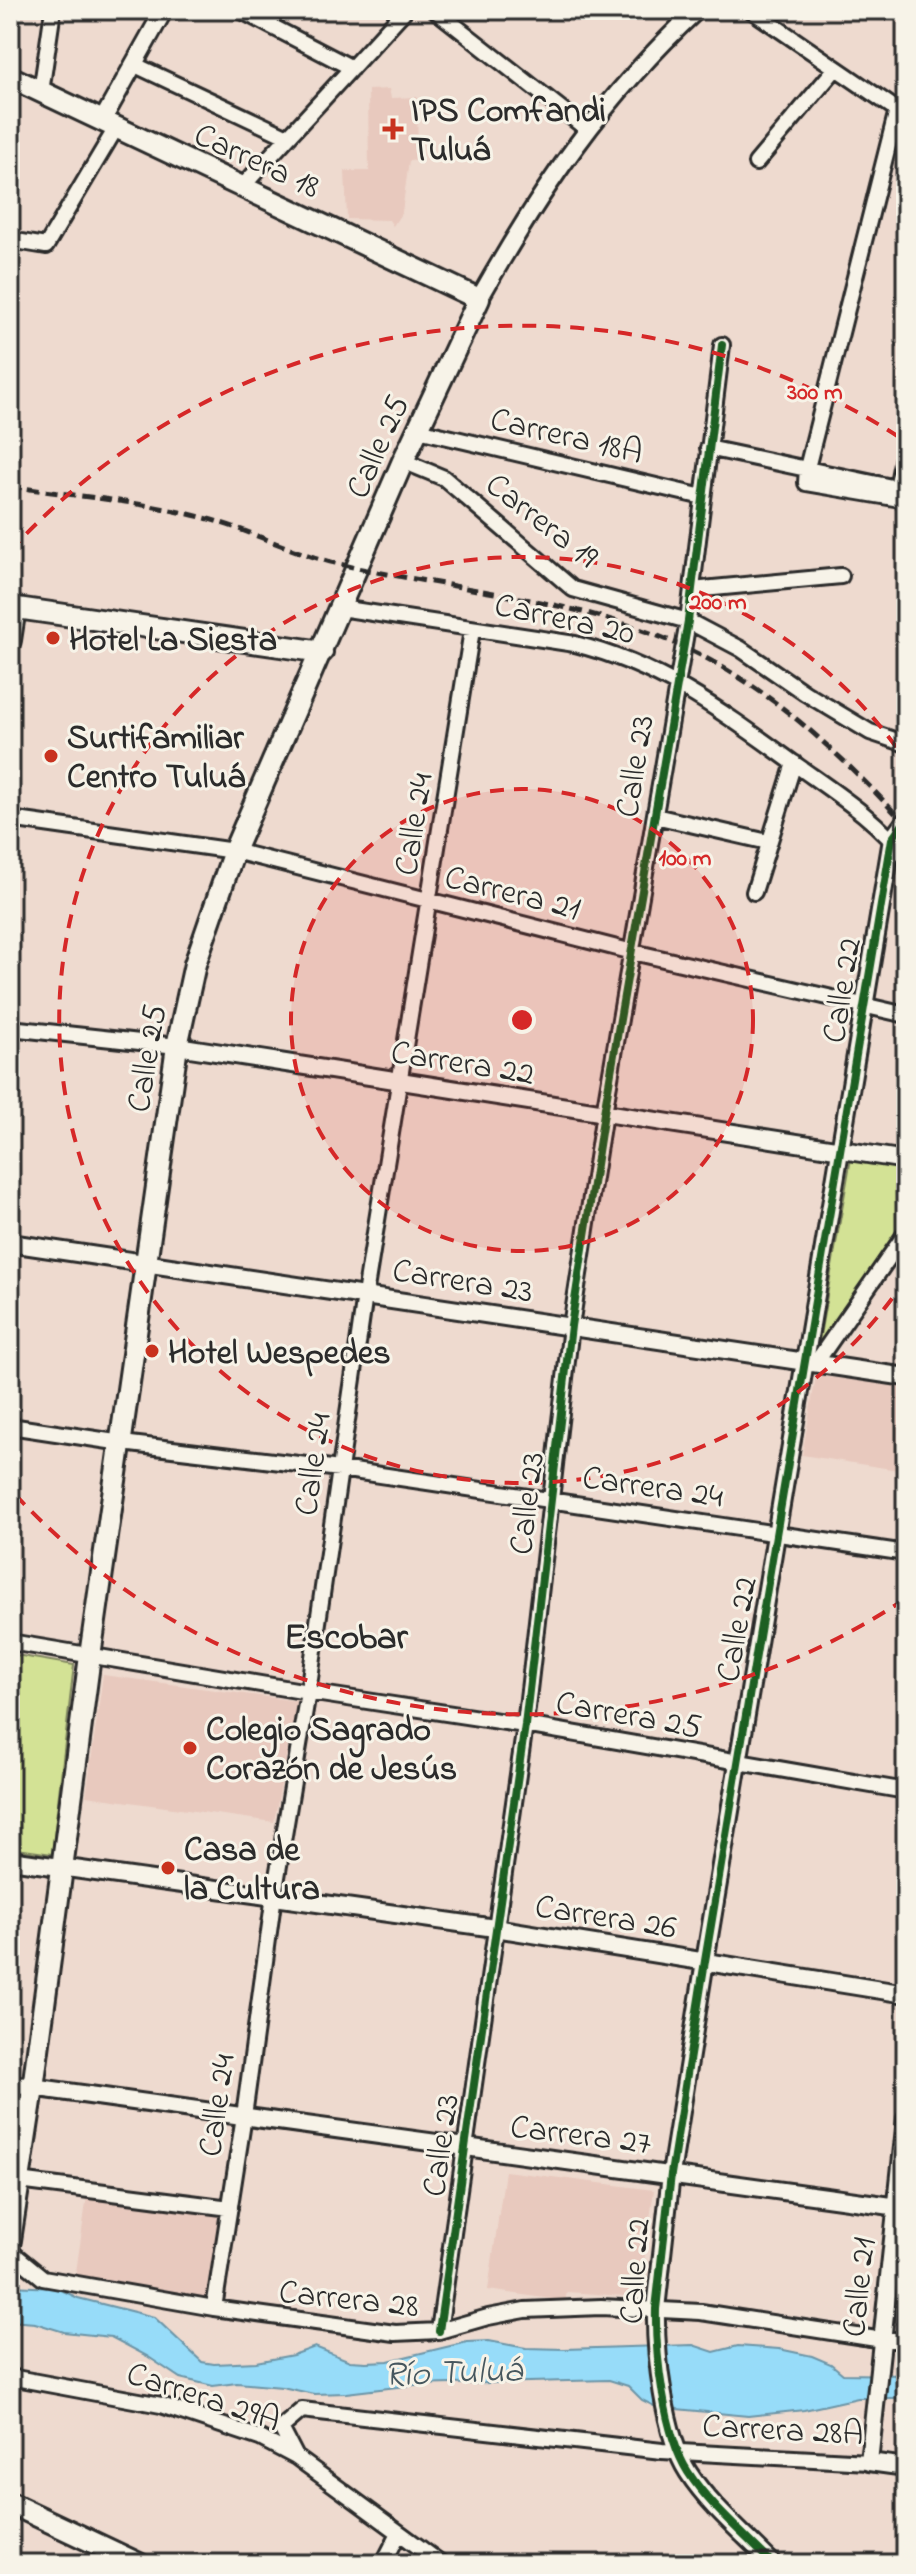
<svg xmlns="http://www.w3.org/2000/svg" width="916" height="2574" viewBox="0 0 916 2574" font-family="'Indie Flower',sans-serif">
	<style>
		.built { fill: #e8c9be }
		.green { fill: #d3e295; stroke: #7f8660; stroke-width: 2 }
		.water { fill: #97dcf9; stroke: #6c95a7; stroke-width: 2 }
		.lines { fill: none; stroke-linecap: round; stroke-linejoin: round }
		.minor-casing { stroke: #2b2b2b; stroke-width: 20 }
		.tertiary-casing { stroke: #2b2b2b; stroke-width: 22 }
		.secondary-casing { stroke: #2b2b2b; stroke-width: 26 }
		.minor { stroke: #f7f3e8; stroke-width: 14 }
		.tertiary { stroke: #f7f3e8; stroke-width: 16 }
		.secondary { stroke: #f7f3e8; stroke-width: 20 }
		.rail { stroke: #2b2b2b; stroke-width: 5; stroke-dasharray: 12 6; stroke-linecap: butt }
		.cycleway-casing { stroke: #f7f3e8; stroke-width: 13 }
		.cycleway { stroke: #1b5e20; stroke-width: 8 }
		.ring { fill: none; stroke: #d62828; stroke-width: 4; stroke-dasharray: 14 10 }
		.poi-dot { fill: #c8321e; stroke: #f7f3e8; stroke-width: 3 }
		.labels { text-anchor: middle; stroke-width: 6; stroke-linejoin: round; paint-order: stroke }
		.poi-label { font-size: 34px; font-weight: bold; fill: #2b2b2b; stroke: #f7f3e8; text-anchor: start }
		.street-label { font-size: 34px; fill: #2b2b2b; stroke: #f7f3e8 }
		.neighbourhood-label { font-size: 36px; font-weight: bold; fill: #2b2b2b; stroke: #f7f3e8 }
		.water-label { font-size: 36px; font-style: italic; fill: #46575e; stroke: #f7f3e8 }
		.centre { fill: #d62828; stroke: #f7f3e8; stroke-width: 4 }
		.ring-label { font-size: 24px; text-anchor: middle; font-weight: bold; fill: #d62828; stroke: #f7f3e8; stroke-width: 6; stroke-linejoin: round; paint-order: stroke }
	</style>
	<rect width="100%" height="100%" fill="#eedacf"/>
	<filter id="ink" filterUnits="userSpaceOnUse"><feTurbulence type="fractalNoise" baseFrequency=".0125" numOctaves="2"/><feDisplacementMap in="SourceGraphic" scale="16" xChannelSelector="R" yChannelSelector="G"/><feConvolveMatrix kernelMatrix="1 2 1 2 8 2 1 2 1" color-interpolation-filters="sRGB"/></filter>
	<g filter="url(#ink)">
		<path class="built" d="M389,89L391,98L417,97L418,160L409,161L402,212L393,226L389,220L347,219L345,171H369L368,90Z
			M816,1376L906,1386L904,1471L802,1455Z
			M103,1675L297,1701L274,1822L86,1796Z
			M505,2171L654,2190L639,2297L567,2292L565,2301L488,2290Z
			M87,2196L220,2216L207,2299L75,2279Z"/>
		<path class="green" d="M851,1158L906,1167V1216L818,1347Z
			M10,1654L74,1665L52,1854L10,1848Z"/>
		<path class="water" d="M10,2286L57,2288L78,2298L154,2317L202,2362L214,2364L256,2362L293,2355L315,2347L350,2361L366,2362L388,2361L467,2342L489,2341L526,2348L564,2349L693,2345L714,2352L738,2346L779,2349L812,2356L831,2364L843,2374L906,2375V2398H858L804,2410L748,2416L656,2407L642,2400L628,2386L609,2380L414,2385L346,2393L314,2394L282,2387L237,2383L213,2386L180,2378L147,2356L111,2337L64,2332L35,2323L10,2321Z"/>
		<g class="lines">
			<defs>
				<path id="minor" d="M240,10L352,68
					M435,10L588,130
					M751,10L906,116
					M133,64L288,137
					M41,92L53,10
					M906,104L897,110L807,468L806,483L906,500
					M756,163L836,68
					M242,187L405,10
					M10,240L46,246L116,128
					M418,430L703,497
					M708,448L906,490
					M403,461L444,478L573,589L688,621L741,649L805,693L870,732L906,744
					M897,488L906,442
					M692,590L841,576
					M340,608L575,644C664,666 727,715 799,767C837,794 879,821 906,858
					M655,816L768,842
					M10,819L234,851L633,952L906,1015
					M754,892L794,763
					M10,1028L177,1046
					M815,1364L906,1233
					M10,1426L122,1443L340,1469L906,1553
					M10,1642L308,1692L525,1725L906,1791
					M19,2181L230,2208
					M10,2251L43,2278L214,2308L395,2333L439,2331L488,2317L525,2310L601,2307L701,2312L883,2340H906
					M214,2308L244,2116L274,1895L308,1692L365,1295L472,630
					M439,2331L525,1725L571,1326L604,1113L688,621L722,345
					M10,2377L161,2405L260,2438L296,2457L442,2564
					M296,2457L281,2428L302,2410L662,2451L869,2462
					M383,2564L399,2533"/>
				<path id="tertiary" d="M102,121L164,10
					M479,299C541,189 603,97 697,10
					M177,1046L906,1160
					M10,1243L906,1377
					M10,1860L495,1928L906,1994
					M10,2084L906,2208
					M906,2119L869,2462L906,2467
					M773,2564C746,2536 709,2505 688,2472C664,2435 655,2353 656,2309L671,2174L705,1961L892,839L906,820"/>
				<path id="secondary" d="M10,77L479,299L403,461L234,851L195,964L177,1046L90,1656L33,2088L10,2240
					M10,607L322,652
					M10,640L15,608
					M10,2503L139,2564"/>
			</defs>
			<use href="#minor" class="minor-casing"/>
			<use href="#tertiary" class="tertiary-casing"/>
			<use href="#secondary" class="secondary-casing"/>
			<use href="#minor" class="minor"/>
			<use href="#tertiary" class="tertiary"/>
			<use href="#secondary" class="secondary"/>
			<path class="rail" d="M10,486C73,496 139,501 201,517C248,529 292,553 339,564C452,590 580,598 686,648C771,688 843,756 906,825"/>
			<defs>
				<path id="cycleway" d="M439,2331L525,1725L571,1326L604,1113L688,621L722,345
					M773,2564C746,2536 709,2505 688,2472C664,2435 655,2353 656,2309L671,2174L705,1961L892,839L906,820"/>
			</defs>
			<use href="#cycleway" class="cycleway-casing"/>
			<use href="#cycleway" class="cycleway"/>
		</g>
	</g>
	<circle cx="522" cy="1020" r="231" fill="#d62828" fill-opacity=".12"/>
	<g class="ring">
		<circle cx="522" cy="1020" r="231"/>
		<path d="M906 1279A463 463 0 1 1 906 761"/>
		<path d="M905 1599A694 694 0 0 1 10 1489M10 551A694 694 0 0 1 905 441"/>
	</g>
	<g class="poi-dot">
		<path d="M389 117h8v8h8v8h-8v8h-8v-8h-8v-8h8z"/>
		<circle cx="53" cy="638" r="8"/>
		<circle cx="51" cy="756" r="8"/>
		<circle cx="152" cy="1351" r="8"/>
		<circle cx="190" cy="1748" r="8"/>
		<circle cx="168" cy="1868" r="8"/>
	</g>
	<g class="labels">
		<g class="poi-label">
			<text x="411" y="121">IPS Comfandi<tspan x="411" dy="39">Tuluá</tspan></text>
			<text x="69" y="650">Hotel La Siesta</text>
			<text x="67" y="748">Surtifamiliar<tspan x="67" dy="39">Centro Tuluá</tspan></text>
			<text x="168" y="1363">Hotel Wespedes</text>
			<text x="206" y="1740">Colegio Sagrado<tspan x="206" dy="39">Corazón de Jesús</tspan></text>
			<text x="184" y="1860">Casa de<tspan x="184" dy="39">la Cultura</tspan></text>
		</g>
		<g class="street-label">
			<text transform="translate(258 159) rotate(25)" y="12">Carrera 18</text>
			<text transform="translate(567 434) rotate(13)" y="12">Carrera 18A</text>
			<text transform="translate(376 446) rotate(-66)" y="12">Calle 25</text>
			<text transform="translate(543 519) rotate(38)" y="12">Carrera 19</text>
			<text transform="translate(565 617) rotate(12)" y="12">Carrera 20</text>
			<text transform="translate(633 766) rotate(-81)" y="12">Calle 23</text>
			<text transform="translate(412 824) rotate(-81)" y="12">Calle 24</text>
			<text transform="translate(513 891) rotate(14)" y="12">Carrera 21</text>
			<text transform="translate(840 990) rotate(-81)" y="12">Calle 22</text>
			<text transform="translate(145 1058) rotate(-81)" y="12">Calle 25</text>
			<text transform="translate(463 1061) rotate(9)" y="12">Carrera 22</text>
			<text transform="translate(463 1279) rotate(9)" y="12">Carrera 23</text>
			<text transform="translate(311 1464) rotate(-82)" y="12">Calle 24</text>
			<text transform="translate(653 1485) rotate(8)" y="12">Carrera 24</text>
			<text transform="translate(525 1503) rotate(-83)" y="12">Calle 23</text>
			<text transform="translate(735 1629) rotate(-80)" y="12">Calle 22</text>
			<text transform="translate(629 1713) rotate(10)" y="12">Carrera 25</text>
			<text transform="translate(606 1915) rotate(9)" y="12">Carrera 26</text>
			<text transform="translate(215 2105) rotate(-82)" y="12">Calle 24</text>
			<text transform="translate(581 2133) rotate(7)" y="12">Carrera 27</text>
			<text transform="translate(439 2145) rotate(-82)" y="12">Calle 23</text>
			<text transform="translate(633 2271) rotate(-86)" y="12">Calle 22</text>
			<text transform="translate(857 2287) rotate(-84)" y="12">Calle 21</text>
			<text transform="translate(349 2297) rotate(6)" y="12">Carrera 28</text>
			<text transform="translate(204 2395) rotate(18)" y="12">Carrera 29A</text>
			<text transform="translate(783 2428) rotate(3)" y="12">Carrera 28A</text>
		</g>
		<g class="neighbourhood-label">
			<text x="346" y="1648">Escobar</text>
		</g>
		<g class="water-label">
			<text transform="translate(453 2370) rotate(-2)" y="13">Río Tuluá</text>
		</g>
	</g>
	<circle cx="522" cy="1020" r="12" class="centre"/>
	<g class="ring-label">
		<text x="815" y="399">300 m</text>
		<text x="718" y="609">200 m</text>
		<text x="685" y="865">100 m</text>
	</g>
	<rect width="916" height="2574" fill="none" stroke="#f7f3e8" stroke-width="40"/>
	<rect x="20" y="20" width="876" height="2534" fill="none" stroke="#2b2b2b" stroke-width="3" filter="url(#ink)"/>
</svg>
